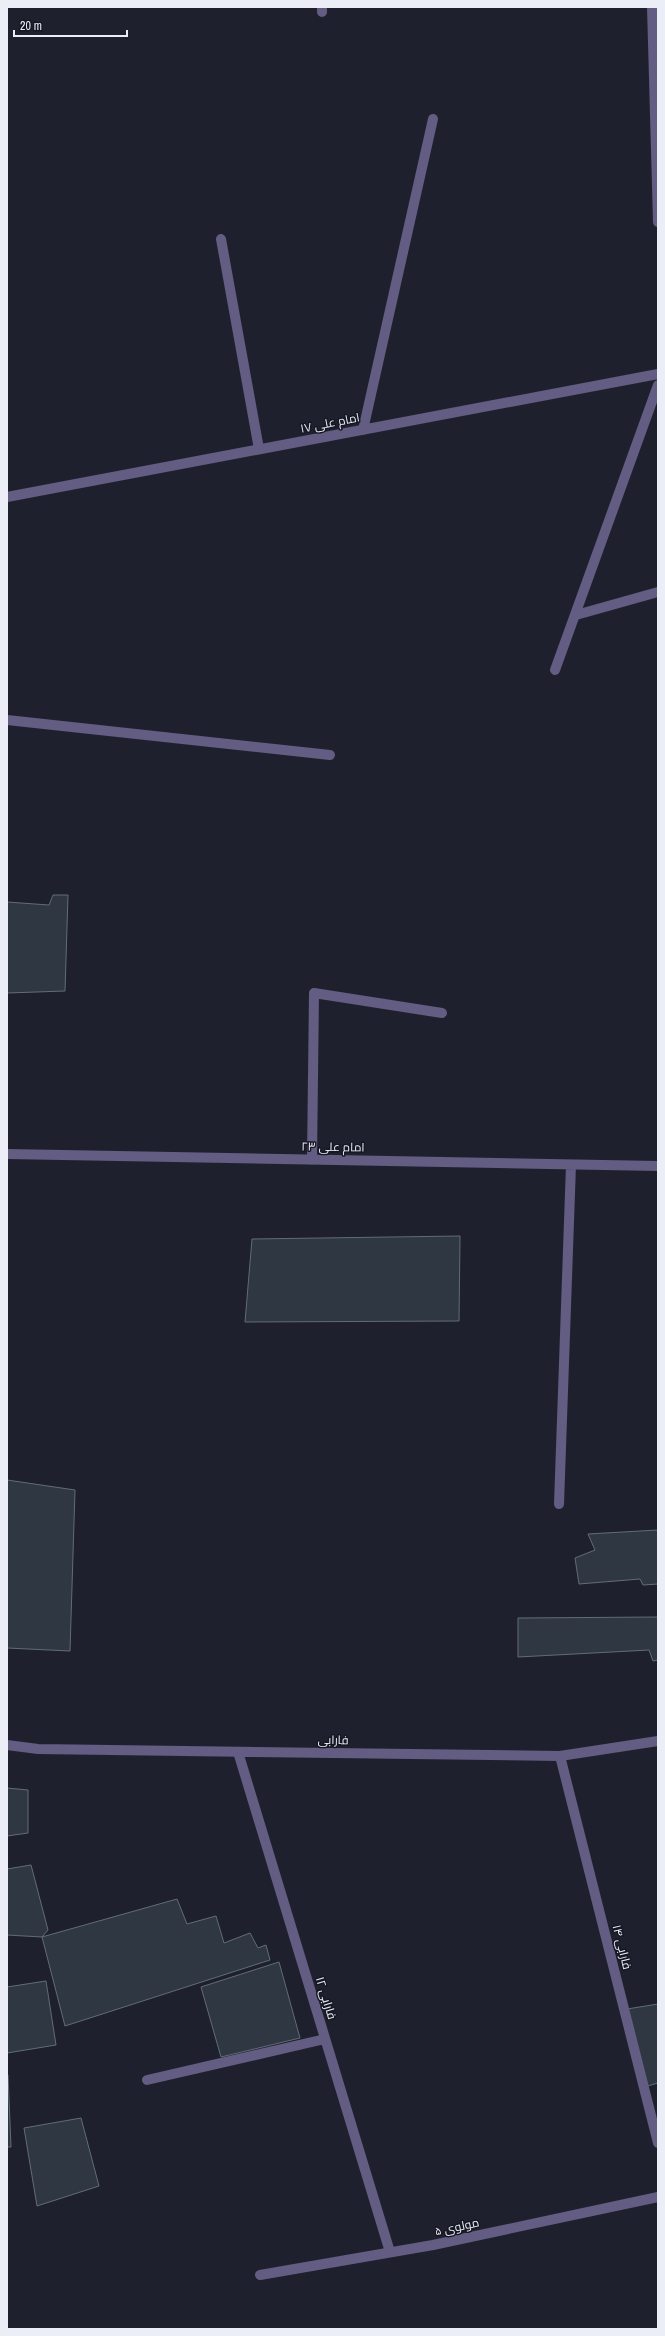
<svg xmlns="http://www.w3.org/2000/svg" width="665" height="2336" viewBox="0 0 665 2336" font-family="'Archivo Narrow',Cairo,sans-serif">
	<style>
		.building { fill: #2f3842; stroke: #626c78 }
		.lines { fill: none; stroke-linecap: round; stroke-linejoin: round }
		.minor { stroke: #635c83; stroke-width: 10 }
		.labels { text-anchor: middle; stroke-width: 3; stroke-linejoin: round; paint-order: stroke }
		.street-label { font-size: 12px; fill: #eceef7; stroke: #151823 }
	</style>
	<rect width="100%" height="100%" fill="#1e212d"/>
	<path class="building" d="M53,895H68L65,991L7,993V902L49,905Z
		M460,1236L459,1321L245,1322L252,1239Z
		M7,1480L75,1490L70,1651L7,1648Z
		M658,1530V1584L643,1585L640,1579L579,1584L575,1558L595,1550L588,1534Z
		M658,1617V1660L653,1661L649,1650L518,1657V1618Z
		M7,1788L28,1790V1833L7,1836Z
		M31,1865L48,1930L42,1937L7,1935V1869Z
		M177,1899L187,1924L216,1916L224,1943L250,1933L258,1948L266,1945L270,1960L65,2026L42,1937Z
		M279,1962L300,2038L221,2057L201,1987Z
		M46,1981L56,2045L7,2053V1987Z
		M658,2004V2083L644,2087L627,2009Z
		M8,2075L11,2147H7V2076Z
		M81,2118L99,2186L37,2206L24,2128Z"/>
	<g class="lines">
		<path class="minor" d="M652,7L658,222
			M322,12V7
			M221,239L259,449
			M363,430L433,119
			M7,497L658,374
			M576,615L658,592
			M555,670L658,385
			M7,720L330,755
			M7,1154L658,1166
			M312,1160L314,993L442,1013
			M559,1504L571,1165
			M7,1745L38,1749L560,1756L658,1741
			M238,1752L390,2252
			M560,1756L658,2143
			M147,2080L325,2039
			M260,2275L433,2245L658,2197"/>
	</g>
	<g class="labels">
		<g class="street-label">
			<text transform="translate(330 423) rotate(-11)" y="4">امام علی ۱۷</text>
			<text transform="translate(333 1147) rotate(1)" y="4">امام علی ۲۳</text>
			<text transform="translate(333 1740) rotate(1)" y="4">فارابی</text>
			<text transform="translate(622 1947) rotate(76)" y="4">فارابی ۱۴</text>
			<text transform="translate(326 1998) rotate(73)" y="4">فارابی ۱۲</text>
			<text transform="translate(457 2227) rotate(-12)" y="4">مولوی ۵</text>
		</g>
	</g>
	<rect width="665" height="2336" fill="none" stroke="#eceef7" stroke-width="16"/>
	<path d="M14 30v6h113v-6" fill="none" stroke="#eceef7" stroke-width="2"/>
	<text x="20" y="30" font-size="12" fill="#eceef7" stroke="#151823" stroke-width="3" paint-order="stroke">20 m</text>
</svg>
